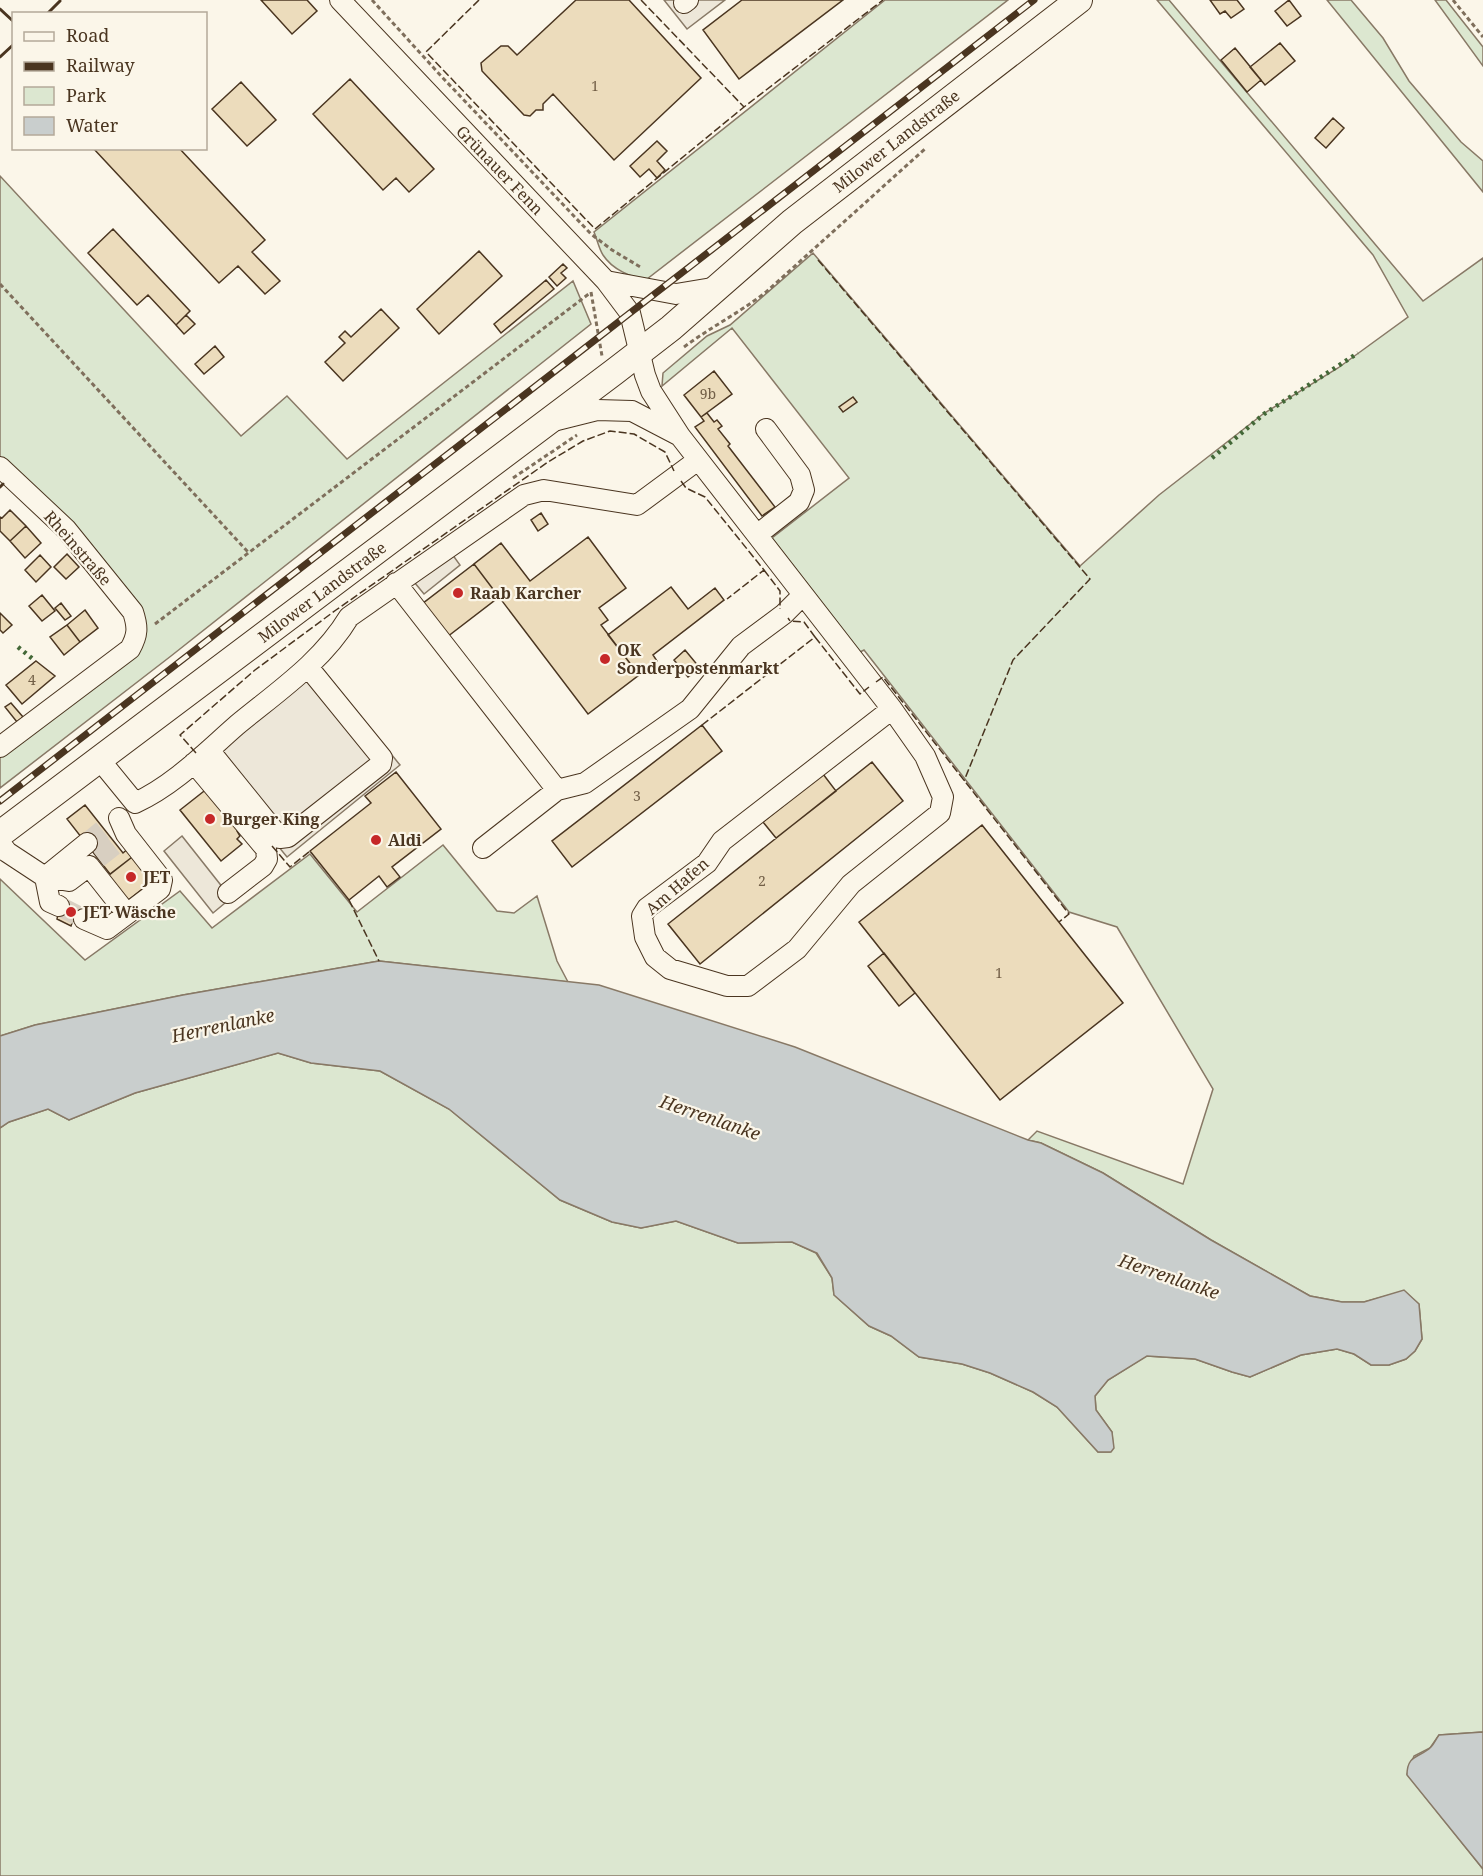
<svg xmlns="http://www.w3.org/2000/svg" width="1483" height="1876" viewBox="0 0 1483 1876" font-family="'Noto Serif',serif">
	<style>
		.green { fill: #dce7d0; stroke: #887966; stroke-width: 1.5 }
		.parking { fill: #ede7d9; stroke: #887966; stroke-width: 1.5 }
		.water { fill: #c9cecd; stroke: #887966; stroke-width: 1.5 }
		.building { fill: #ecdcbc; stroke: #4a3520; stroke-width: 1.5 }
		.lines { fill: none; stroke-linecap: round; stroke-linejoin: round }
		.minor-tunnel { stroke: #d8cfc1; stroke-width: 20; stroke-dasharray: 20 10; stroke-linecap: butt }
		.minor-casing { stroke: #4a3520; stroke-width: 22 }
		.major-casing { stroke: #4a3520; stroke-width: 28 }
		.path { stroke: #7f6f5c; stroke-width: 3; stroke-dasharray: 4.5 3; stroke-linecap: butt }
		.minor { stroke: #fbf6e9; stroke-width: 20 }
		.major { stroke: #fbf6e9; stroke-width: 26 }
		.rail-casing { stroke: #4a3520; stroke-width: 7 }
		.rail { stroke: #fbf6e9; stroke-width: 4.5; stroke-dasharray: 14; stroke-linecap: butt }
		.hedge { stroke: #436837; stroke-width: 4.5; stroke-dasharray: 3 4.5; stroke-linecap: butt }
		.fence { stroke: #4a3520; stroke-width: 1.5; stroke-dasharray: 8 3; stroke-linecap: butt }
		.wall { stroke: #4a3520; stroke-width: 3 }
		.poi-dot { fill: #c62828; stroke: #fbf6e9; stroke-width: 2 }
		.labels { text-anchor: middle; stroke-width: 4.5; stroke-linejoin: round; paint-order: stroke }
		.number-label { font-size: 14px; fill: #725f47 }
		.street-label { font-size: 16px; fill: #4a3520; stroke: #fbf6e9 }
		.poi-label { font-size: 16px; font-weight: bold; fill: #4a3520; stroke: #fbf6e9; text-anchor: start }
		.water-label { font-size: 18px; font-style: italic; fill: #4a3520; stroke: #fbf6e9 }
	</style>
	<rect width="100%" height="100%" fill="#fbf6e9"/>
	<path class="green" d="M885,0H1008L647,279C631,278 612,269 603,255C599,249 597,239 594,232Z
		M1157,0H1169L1423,301L1483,258V1732L1439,1735L1430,1748L1414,1756L1407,1774L1483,1869V1876H0V1128L9,1122L48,1109L69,1120L135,1093L278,1053L311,1063L380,1071L449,1109L560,1200L612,1222L641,1228L676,1221L738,1243L792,1242L816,1253L832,1278L834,1295L869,1326L891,1336L919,1357L962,1364L990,1373L1033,1392L1057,1407L1098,1452H1110L1113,1448L1112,1432L1096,1410L1095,1396L1108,1380L1146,1356L1195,1359L1232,1372L1250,1377L1301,1355L1337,1349L1354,1354L1371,1365H1389L1406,1359L1415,1351L1422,1339L1419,1304L1404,1291L1364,1302H1342L1310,1296L1211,1240L1103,1173L1041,1143L1028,1140L1037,1131L1183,1184L1213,1089L1117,927L1069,912L864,650L860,652L772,538L849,478L732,328L662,386L663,373L707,336L730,325L813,253L1080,566L1159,495L1263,414L1338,368L1408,317L1373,255Z
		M1327,0H1351L1383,38L1409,81L1461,142L1483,161V192Z
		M1435,0H1446L1483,47V66Z
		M0,176L241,436L287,396L347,459L573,281L591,324L171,656L0,788V756L142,638L0,460Z
		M443,845L497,911L514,913L537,896L557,961L568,982L379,961L183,995L35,1025L0,1036V879L85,960L180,891L212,928L310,854L357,912Z"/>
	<path class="parking" d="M664,0H725L687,29Z
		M452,554L460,565L424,594L415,583Z
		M311,655L400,765L287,857L198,748Z
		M182,836L231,898L213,913L164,851Z"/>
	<path class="water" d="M379,961L599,985L795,1047L1028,1140L1041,1143L1103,1173L1211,1240L1310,1296L1342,1302H1364L1404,1290L1419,1304L1422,1339L1415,1351L1406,1359L1389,1365H1371L1354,1354L1337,1349L1301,1355L1250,1377L1232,1372L1195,1359L1147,1356L1108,1380L1095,1396L1096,1410L1112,1432L1114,1448L1111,1452H1098L1057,1407L1033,1392L990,1373L962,1364L919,1357L891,1336L869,1326L834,1295L832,1278L817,1253L792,1242L738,1243L676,1221L641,1228L612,1222L560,1200L449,1109L380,1071L311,1063L278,1053L135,1093L69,1120L48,1109L9,1122L0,1128V1036L35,1025L183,995Z
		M1483,1732V1869L1407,1775C1407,1754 1420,1758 1431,1747C1434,1744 1436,1739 1439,1735Z"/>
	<path class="building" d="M261,0H307L317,11L292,34Z
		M576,0H629L701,78L614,160L553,94L543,104V110H536L530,116L524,115L482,71L481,63L501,46H508L517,55Z
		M742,0H843L739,79L703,30Z
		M1210,0H1237L1244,9L1231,18L1225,11L1220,14Z
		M1289,0L1301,16L1287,26L1275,11Z
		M1280,43L1295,61L1265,85L1250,67Z
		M1235,48L1261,80L1247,92L1221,60Z
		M350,79L434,169L409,192L396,178L383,190L313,114Z
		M241,82L276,120L247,146L212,109Z
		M1333,118L1344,128L1326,148L1315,138Z
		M657,141L667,151L657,161L665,170L657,178L649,169L640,177L630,166Z
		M93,148H179L265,240L252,252L280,281L265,294L238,266L219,283Z
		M113,229L190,311L176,325L148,295L137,305L88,253Z
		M479,251L502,276L439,334L417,309Z
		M563,264L567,268L561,273L566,278L557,286L549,277Z
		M546,280L554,289L501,333L494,324Z
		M381,309L399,328L343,381L325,362L345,343L339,337L345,331L351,337Z
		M186,315L195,324L184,334L176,325Z
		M215,346L224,357L204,374L195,364Z
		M714,371L732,394L701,417L684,395Z
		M853,397L857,402L843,412L839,407Z
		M707,413L714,422L717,420L722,426L718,429L730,444L728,446L775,507L762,516L695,427L704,421L701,417Z
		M10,510L26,526L10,541L0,531V517L2,518Z
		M541,513L548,524L538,531L531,520Z
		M26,526L41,543L25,558L10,541Z
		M588,537L626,588L599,608L608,620L601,625L639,675L588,714L474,564L501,543L530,581Z
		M67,554L79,567L66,579L54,567Z
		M40,555L51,567L36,582L25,570Z
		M474,564L499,597L447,637L422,604Z
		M671,587L688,609L715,588L724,600L653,655L657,661L639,675L608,635Z
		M42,595L55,611L42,621L29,606Z
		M61,603L71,616L65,620L55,608Z
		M85,610L98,628L80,642L67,625Z
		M0,613L12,625L3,633L0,630Z
		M67,625L80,642L64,655L50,637Z
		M685,650L700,668L688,677L674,660Z
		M36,661L55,676L22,704L6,685Z
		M11,703L23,717L17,722L5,707Z
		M702,725L722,751L572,867L552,841Z
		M872,762L903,801L700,964L668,924Z
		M396,772L441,829L392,867L400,877L387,887L379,876L349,900L310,851L371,803L365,796Z
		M823,774L836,791L776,838L763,822Z
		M208,788L241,828L237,831L240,836L237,839L242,844L221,861L180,810Z
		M85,805L123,853L130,847L136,854L110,874L67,819Z
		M982,825L1123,1003L1000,1100L859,922Z
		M136,854L155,879L127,901L108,876Z
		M61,900L87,913L81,924L73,920L71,926L57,919Z
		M884,953L915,993L899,1006L868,966Z"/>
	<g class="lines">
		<path class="minor-tunnel" d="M87,843L104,829
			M98,858L116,844
			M59,906L84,919"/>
		<defs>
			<path id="minor" d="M340,0L606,281L630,313L645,375L651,391L680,436L892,709L722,841L707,863L647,908L642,916L645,937L655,957L670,969L727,986H748L797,949L851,884L940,813L943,797L925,756L892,709
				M684,3L688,0
				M606,281L676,294L718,287
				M553,421L597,410L632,411L678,435
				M0,467L66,529L133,612C138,627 138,635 130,649L0,747
				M757,535L799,502L804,490L800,475L766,429
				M396,583L557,790
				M209,750L280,838L288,837L381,764L382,758L308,667
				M99,759L135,803C174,785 205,753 237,725C277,692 322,662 349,617L524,495L544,490L637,505L698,460
				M194,763L266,849L267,859L263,866L228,893
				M0,843L7,852L45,877L87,843
				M483,848L557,790L585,783L690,709L741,646L784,614L802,596
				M59,906L50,902L45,877L69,881L89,866L127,914L160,889L162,880L126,834L119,818
				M84,919L107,929L127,914"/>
			<path id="major" d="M0,834L614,372L671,328L792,222L1079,0"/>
		</defs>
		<use href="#minor" class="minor-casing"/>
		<use href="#major" class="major-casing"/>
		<path class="path" d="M372,0L442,77L591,234L612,250L642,268
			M1453,0L1483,37
			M0,284L248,552
			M591,292L602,356
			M684,347C711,327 739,313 766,292L926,148
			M513,478L577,435
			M155,624L590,293"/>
		<use href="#minor" class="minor"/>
		<use href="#major" class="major"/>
		<defs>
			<path id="rail" d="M0,801L1034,0"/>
		</defs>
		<use href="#rail" class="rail-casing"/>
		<use href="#rail" class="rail"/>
		<path class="hedge" d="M1212,458L1264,414L1358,353
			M18,647L34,660"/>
		<path class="fence" d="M479,0L426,52L595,229L744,107
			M641,0L744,107L883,0
			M818,260L1090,579L1013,660L964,781
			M681,481L686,488L705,497L764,570L727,599
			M764,570L780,591V609
			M815,637L860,694L869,687
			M876,682L883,677L1069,914L1059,922
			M702,725L815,637L804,622L790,621L788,618
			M196,753L180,735L255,670L336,610L548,462L583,441L610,431L634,434L665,452L674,471
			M272,846L290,867L310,851
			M349,900L379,961"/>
		<path class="wall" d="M0,9L14,22
			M47,14L60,1
			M0,57L14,44
			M0,487L3,484"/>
	</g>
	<g class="poi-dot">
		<circle cx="458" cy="593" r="6"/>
		<circle cx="605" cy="659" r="6"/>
		<circle cx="210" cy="819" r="6"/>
		<circle cx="376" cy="840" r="6"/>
		<circle cx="131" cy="877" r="6"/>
		<circle cx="71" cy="912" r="6"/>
	</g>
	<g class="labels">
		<g class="number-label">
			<text x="595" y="91">1</text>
			<text x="708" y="399">9b</text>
			<text x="32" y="685">4</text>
			<text x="637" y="801">3</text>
			<text x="762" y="886">2</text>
			<text x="999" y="978">1</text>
		</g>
		<g class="street-label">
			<text transform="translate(896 141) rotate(-38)" y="6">Milower Landstraße</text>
			<text transform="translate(500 170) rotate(46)" y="6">Grünauer Fenn</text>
			<text transform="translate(78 548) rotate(49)" y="6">Rheinstraße</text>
			<text transform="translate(322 592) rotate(-37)" y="6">Milower Landstraße</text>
			<text transform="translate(677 886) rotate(-41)" y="6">Am Hafen</text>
		</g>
		<g class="poi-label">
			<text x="470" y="599">Raab Karcher</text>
			<text x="617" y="656">OK<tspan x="617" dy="18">Sonderpostenmarkt</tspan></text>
			<text x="222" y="825">Burger King</text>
			<text x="388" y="846">Aldi</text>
			<text x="143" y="883">JET</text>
			<text x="83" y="918">JET Wäsche</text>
		</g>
		<g class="water-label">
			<text transform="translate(223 1026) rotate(-12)" y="6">Herrenlanke</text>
			<text transform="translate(710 1118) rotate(19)" y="6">Herrenlanke</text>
			<text transform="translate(1169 1277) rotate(19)" y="6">Herrenlanke</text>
		</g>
	</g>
	<rect x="12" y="12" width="195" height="138" fill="#fbf6e9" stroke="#b4a999" stroke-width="1.5"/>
	<rect x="24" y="32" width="30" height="9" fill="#fbf6e9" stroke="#b4a999" stroke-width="1.5"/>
	<text x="66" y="42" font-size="18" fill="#4a3520">Road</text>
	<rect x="24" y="62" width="30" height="9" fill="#4a3520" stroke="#b4a999" stroke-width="1.5"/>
	<text x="66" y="72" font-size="18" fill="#4a3520">Railway</text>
	<rect x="24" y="87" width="30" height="18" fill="#dce7d0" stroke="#b4a999" stroke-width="1.5"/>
	<text x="66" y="102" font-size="18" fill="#4a3520">Park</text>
	<rect x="24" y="117" width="30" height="18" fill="#c9cecd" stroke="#b4a999" stroke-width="1.5"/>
	<text x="66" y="132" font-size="18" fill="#4a3520">Water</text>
</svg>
